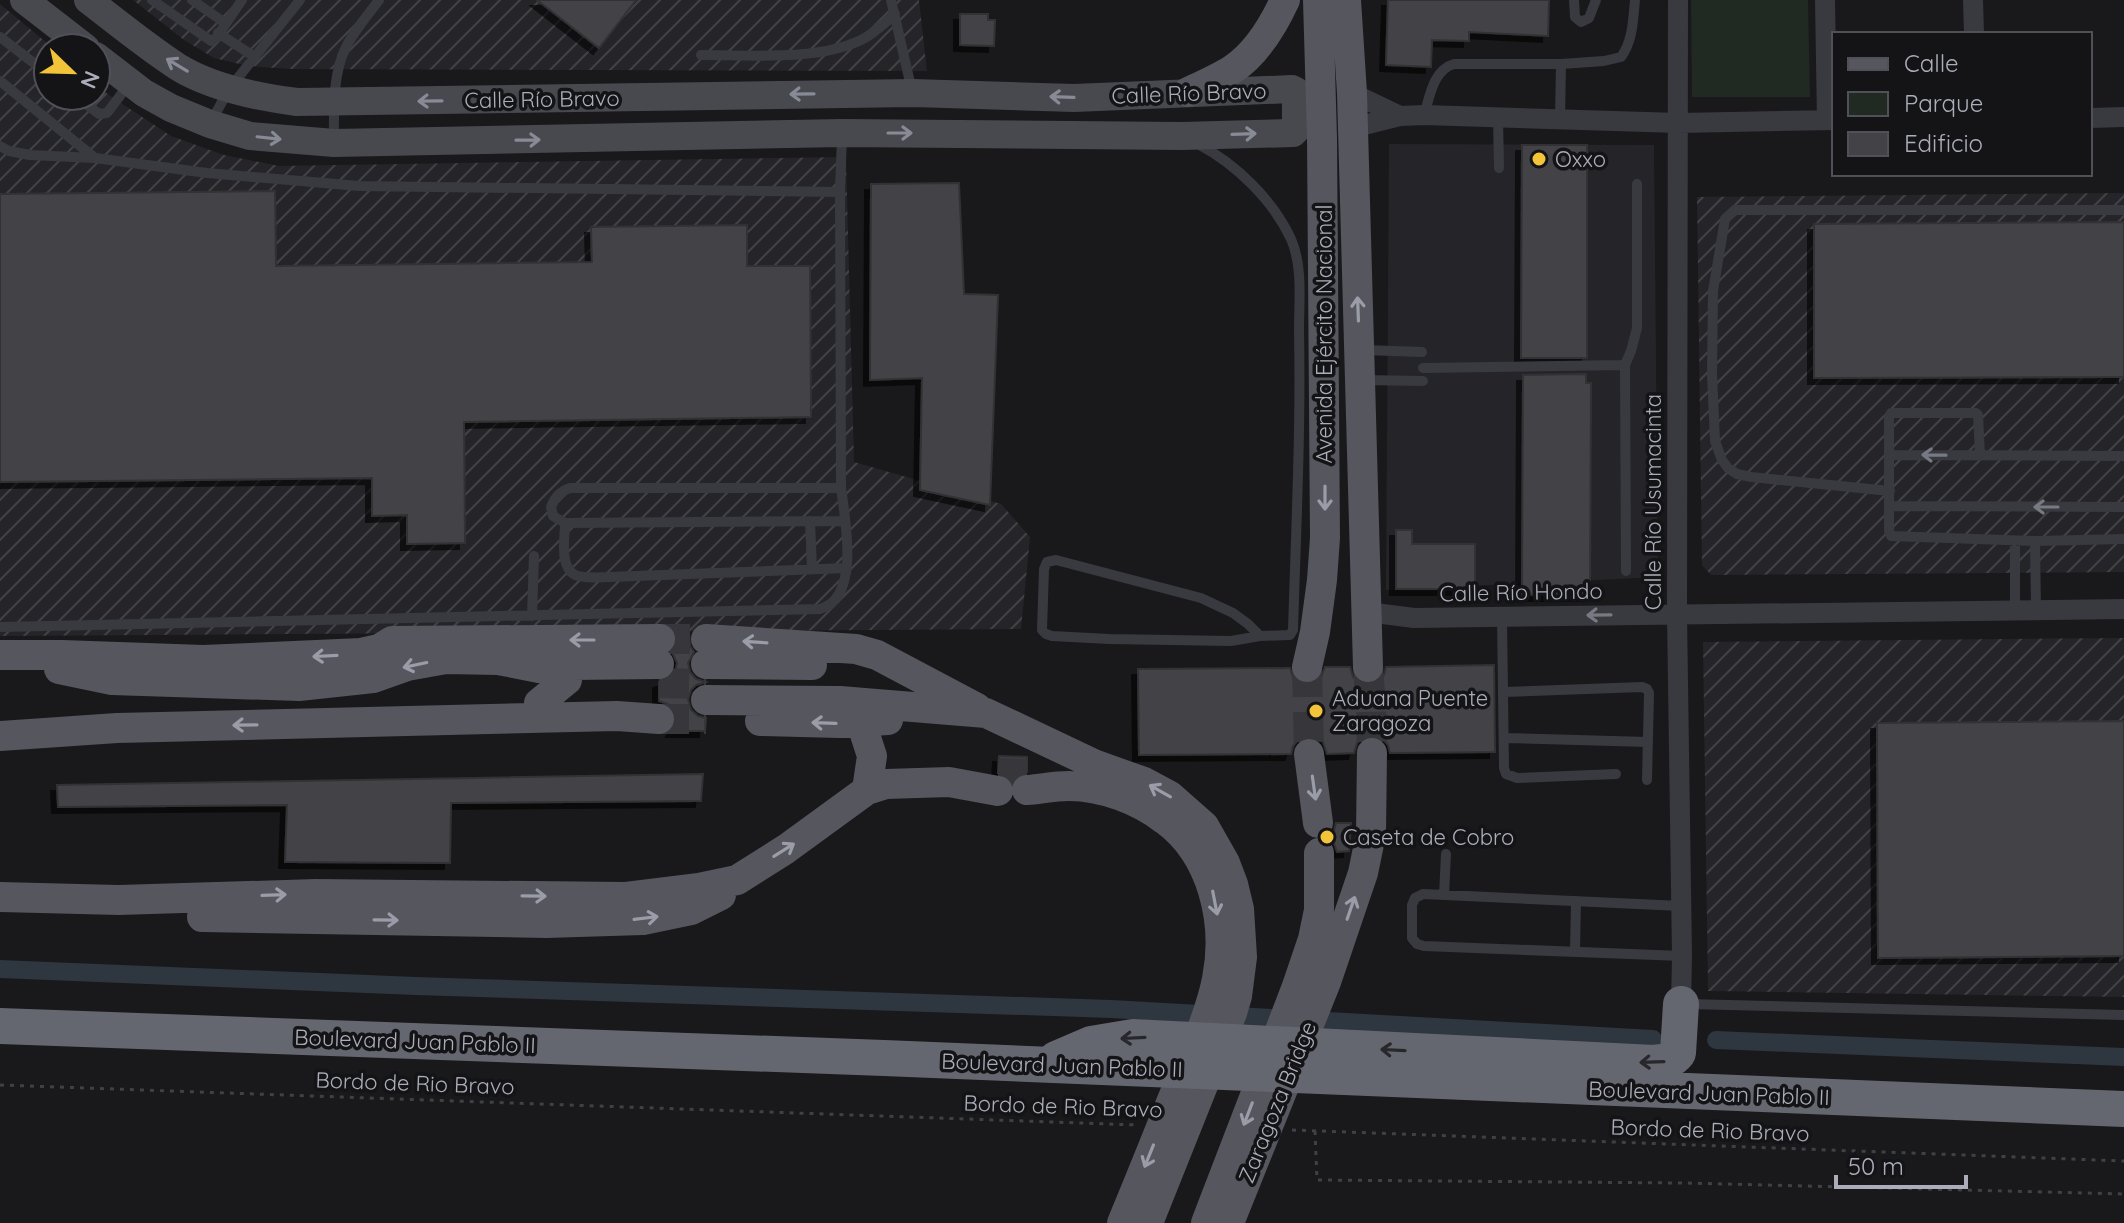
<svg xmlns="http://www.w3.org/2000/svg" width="2124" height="1223" viewBox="0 0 2124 1223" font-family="Quicksand,sans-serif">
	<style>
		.built { fill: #252428 }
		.industrial { fill: url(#industrial-furrows) }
		.park { fill: #202922 }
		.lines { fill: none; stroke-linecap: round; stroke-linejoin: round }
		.canal { stroke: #2e363f; stroke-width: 18 }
		.building { fill: #434347; stroke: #333236; stroke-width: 2; filter: url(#shadow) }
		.primary-tunnel { stroke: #36363b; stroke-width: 30; stroke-dasharray: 30 15; stroke-linecap: butt }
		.path { stroke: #3f4146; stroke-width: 3; stroke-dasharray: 4 6; stroke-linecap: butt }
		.lane { stroke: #393a40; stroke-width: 10 }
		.street { stroke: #393a40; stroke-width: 20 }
		.secondary { stroke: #47494f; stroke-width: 28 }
		.primary { stroke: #55565e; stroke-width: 30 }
		.highway { stroke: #656770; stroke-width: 36 }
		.oneway { stroke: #888b95 }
		.oneway2 { stroke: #9a9ca8 }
		.oneway3 { stroke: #787a83 }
		.oneway4 { stroke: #28282c }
		.poi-dot { fill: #f1c43a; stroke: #141316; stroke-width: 3 }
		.labels { text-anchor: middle; stroke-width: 7; stroke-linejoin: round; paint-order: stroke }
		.street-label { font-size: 22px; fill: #abaeba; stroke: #141316 }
		.poi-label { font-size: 22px; fill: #abaeba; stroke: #141316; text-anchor: start }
	</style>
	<defs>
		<pattern id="industrial-furrows" width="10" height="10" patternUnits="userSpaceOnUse" patternTransform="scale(2)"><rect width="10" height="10" fill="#252428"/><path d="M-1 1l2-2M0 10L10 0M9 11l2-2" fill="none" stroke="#424145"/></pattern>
		<filter id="shadow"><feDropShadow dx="-6" dy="6" stdDeviation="0" flood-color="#0009"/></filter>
	</defs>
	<rect width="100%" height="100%" fill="#19181b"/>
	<path class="built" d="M1389,144L1654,145L1658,577L1386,590Z"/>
	<path class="industrial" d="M133,0H919L927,71L291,69L248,66L214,58L184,40Z
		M0,4L53,48H48V96H96V84L109,95L171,136L224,155L279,166L846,157L854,462L1001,504L1030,537L1021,629L0,636Z
		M2124,193V572L1711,575L1702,565L1697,197Z
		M2124,638V997L1708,991L1703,642Z"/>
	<path class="park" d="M1691,0H1808L1810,97H1692Z"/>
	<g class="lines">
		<path class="canal" d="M0,969L416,986L1111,1009L1653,1039
			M1716,1040L2124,1057"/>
	</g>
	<path class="building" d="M537,0H636L599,48Z
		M1388,0H1549L1548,36L1469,32V41L1432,40L1431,67L1386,65Z
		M960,14H988V20H995L994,46L960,45Z
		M1522,145H1587V358H1521Z
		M959,183L964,294L998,295L990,505L920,490L922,378L870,380L871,184Z
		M275,191L276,266L592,262L591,227L747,225V266H810L811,417L464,422L465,543L407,544V515L372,516V478L0,482V194Z
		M2124,222V377L1814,378V224Z
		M1586,374V383H1591L1590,595H1522L1523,375Z
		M1396,530H1412V544H1475V589H1396Z
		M677,634H689L690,646L694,652L688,663L690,672L696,679L706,682L696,685L691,690L688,699L691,710L698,716L706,718L705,731H672L677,721L675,712L668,704L659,701V682L669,679L675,672L677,663L672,652L676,647L678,640Z
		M1494,665L1495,752L1390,753L1388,745L1382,738L1371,735L1363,738L1357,743L1354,753L1327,754L1323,742L1315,737L1307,736L1298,740L1293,746L1291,754L1139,755L1138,669L1290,668L1294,680L1304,685L1313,684L1320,680L1325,667H1350L1353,677L1360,683L1368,685L1378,682L1384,675L1386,667Z
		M2124,721V956L1878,958L1877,723Z
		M999,756L1027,757V772L1017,775L1012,781L1009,777L998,773Z
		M703,774L701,801L451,803L450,863L285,862L287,805L58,807L57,785Z
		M1336,823H1351L1349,851L1337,852L1334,843L1328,838L1334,831Z"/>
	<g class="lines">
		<path class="primary-tunnel" d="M660,639H706
			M1307,667L1309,754
			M1368,667L1371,706L1372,753
			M659,683L706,684
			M659,719H706
			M998,773L1027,774"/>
		<path class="path" d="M0,1085L1137,1125
			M1292,1130L2124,1161
			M1315,1131L1317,1180L1683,1183L2124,1194"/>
		<path class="lane" d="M152,0L211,41L216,38L242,0
			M192,0L225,23
			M891,0L912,91
			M1574,0L1575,17L1581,22L1589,18L1596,0
			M218,33L255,57
			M0,37L48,74
			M701,55C750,55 818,61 861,40C874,34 885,23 895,14
			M1561,64L1604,61L1621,57C1633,41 1633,20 1635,0
			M0,81L95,158
			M76,96L99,114L107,113L129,84
			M1424,115C1430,96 1433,70 1454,64H1561L1560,120
			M1498,117L1499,168
			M211,122L229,89L300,0
			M334,141C334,111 332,75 346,47C354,31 368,15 379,0
			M1198,144C1236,164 1273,200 1291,239C1303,266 1299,301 1299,330C1301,430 1296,530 1293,630L1290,635L1260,636L1231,641L1109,639L1052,636L1046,634L1042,630L1044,569L1047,562L1056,560L1201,598L1233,613L1248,624L1260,636
			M0,146L9,151L30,155L95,158L207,173L359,186L840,192
			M1364,350L1422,352
			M1423,368L1625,365
			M1362,380L1423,381
			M1889,455L2124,456
			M1980,456L1978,415L1976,413H1891L1889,417V531L1891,536L2035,541L2124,539
			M841,488H570C559,492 555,497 551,507L553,516L565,523L845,521
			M1890,491L1751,477L1737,474L1728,468L1722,460L1715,441L1712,374L1713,291L1725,219L1735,210H2124
			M1889,506L2124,507
			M810,521L812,569
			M565,523C565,537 559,567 575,575C584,579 599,577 609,577L847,568
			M2035,541L2036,610
			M1626,571L1625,365L1631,351L1637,328V184
			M2015,610V541
			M532,616L534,556
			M1502,617L1504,768L1506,774L1517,778L1616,774
			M0,627L820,609C861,598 845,519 841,488L840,192L842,136
			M1504,692L1642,687L1647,689L1649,693L1647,780
			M1504,738L1648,742
			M1444,895L1446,854
			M1681,906L1423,894L1415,898L1412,905V938L1417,944L1424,946L1682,956
			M1575,951L1576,901
			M1687,1004L2124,1015"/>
		<path class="street" d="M1678,0L1677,614L1682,956L1681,1004
			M1825,0L1827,120
			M1973,0L1974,34
			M1352,93L1400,116
			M2090,118L2124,117
			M1352,128L1400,116L1424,115L1679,123L1834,120
			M1367,612L1414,618L2124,609"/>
		<path class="secondary" d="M24,0L86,48
			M88,0C118,23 147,47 178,67C212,88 258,97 297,102L913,93L1074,98L1292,89L1296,91V130L1293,133L1182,136L842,133L334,143L250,136L210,124L171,108L144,93L96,56"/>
		<path class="primary" d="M1346,0L1352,93L1368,667
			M1188,92C1203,85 1219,78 1233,69C1257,53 1273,26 1285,0
			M706,639L856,649L877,655L977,708
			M0,655H62L203,660L361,653L379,649L392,641L660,639
			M706,664L812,665
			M1307,667L1315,632L1322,580L1325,538L1322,137L1318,0
			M59,669L112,680L299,686L373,678L407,666L446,659L498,660L539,668L572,665L659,664
			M706,700L840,701L986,713L1096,765L1144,782L1170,796L1204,826L1225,863L1233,884L1239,909L1242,957L1237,996L1232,1013L1148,1223
			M539,703L567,680
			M760,721L839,723L888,720
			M861,722L872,756L867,790
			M0,736L117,728L617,716L659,719
			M1309,754L1318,823
			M1027,790C1040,789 1055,786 1069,786C1102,786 1139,800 1165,820C1213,855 1228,923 1217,979C1209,1019 1190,1056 1175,1093C1157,1137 1140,1180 1122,1223
			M0,897L119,900L316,894L626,897L699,888L737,880L786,849L867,790L886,784L949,782L998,791
			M202,917L546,923L643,920L691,910L721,895
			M1206,1223L1296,989L1313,939L1319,910V853
			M1229,1223L1326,982L1363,873L1371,834L1372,753"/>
		<path class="highway" d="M0,1026L884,1058L2124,1109
			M1056,1059L1091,1044L1133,1037L1654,1063C1664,1062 1672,1061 1678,1053L1681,1004"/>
	</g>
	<defs><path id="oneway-shaft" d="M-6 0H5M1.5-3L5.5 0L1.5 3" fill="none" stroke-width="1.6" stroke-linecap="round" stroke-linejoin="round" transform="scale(2)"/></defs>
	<g class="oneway">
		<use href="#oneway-shaft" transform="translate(177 65) rotate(-149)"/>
		<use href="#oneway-shaft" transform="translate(802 94) rotate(179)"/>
		<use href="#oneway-shaft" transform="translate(1062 97) rotate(-178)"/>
		<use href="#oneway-shaft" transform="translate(430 101) rotate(179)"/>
		<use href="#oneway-shaft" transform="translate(900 133)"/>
		<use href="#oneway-shaft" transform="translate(1244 134) rotate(-2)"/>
		<use href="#oneway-shaft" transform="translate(269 138) rotate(6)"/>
		<use href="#oneway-shaft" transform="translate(528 140) rotate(-1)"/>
	</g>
	<g class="oneway2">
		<use href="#oneway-shaft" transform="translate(1358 309) rotate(-92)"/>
		<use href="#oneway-shaft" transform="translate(1325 498) rotate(90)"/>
		<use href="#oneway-shaft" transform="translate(582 640) rotate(180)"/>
		<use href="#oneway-shaft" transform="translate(755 642) rotate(-176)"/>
		<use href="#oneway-shaft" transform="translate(325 656) rotate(177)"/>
		<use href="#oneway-shaft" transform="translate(415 665) rotate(168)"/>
		<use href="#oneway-shaft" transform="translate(824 723) rotate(-178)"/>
		<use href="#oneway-shaft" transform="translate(245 725) rotate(179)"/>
		<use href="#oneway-shaft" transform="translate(1314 788) rotate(82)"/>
		<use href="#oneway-shaft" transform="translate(1160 791) rotate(-151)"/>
		<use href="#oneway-shaft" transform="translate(784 850) rotate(-32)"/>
		<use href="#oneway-shaft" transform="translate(274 895) rotate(-2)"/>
		<use href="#oneway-shaft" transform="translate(534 896) rotate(1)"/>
		<use href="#oneway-shaft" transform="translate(1215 903) rotate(79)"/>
		<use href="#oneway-shaft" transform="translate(1351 908) rotate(-71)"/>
		<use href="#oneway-shaft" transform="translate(646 918) rotate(-7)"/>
		<use href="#oneway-shaft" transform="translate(386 920) rotate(1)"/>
		<use href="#oneway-shaft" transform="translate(1248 1114) rotate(111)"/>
		<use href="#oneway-shaft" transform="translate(1149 1156) rotate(112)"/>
	</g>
	<g class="oneway3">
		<use href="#oneway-shaft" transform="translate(1934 455) rotate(-179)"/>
		<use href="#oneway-shaft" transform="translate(2046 507) rotate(-180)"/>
		<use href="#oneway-shaft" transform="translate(1599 615) rotate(179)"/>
	</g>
	<g class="oneway4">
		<use href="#oneway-shaft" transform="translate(1133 1038) rotate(177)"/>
		<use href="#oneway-shaft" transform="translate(1393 1050) rotate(-177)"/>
		<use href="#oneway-shaft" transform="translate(1652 1062) rotate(178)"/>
	</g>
	<g class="poi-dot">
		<circle cx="1539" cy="159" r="8"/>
		<circle cx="1316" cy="711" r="8"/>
		<circle cx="1327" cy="837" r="8"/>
	</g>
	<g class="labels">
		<g class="street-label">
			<text transform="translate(1189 93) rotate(-2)" y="8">Calle Río Bravo</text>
			<text transform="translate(542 99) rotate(-1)" y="8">Calle Río Bravo</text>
			<text transform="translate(1324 334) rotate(-90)" y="8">Avenida Ejército Nacional</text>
			<text transform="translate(1653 502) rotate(-90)" y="8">Calle Río Usumacinta</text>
			<text transform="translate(1521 592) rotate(-1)" y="8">Calle Río Hondo</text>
			<text transform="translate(415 1041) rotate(2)" y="8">Boulevard Juan Pablo II</text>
			<text transform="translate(1062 1065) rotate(2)" y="8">Boulevard Juan Pablo II</text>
			<text transform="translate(415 1083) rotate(2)" y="8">Bordo de Rio Bravo</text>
			<text transform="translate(1709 1093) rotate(2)" y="8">Boulevard Juan Pablo II</text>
			<text transform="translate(1277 1102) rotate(-68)" y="8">Zaragoza Bridge</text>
			<text transform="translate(1063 1106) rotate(2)" y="8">Bordo de Rio Bravo</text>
			<text transform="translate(1710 1130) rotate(2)" y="8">Bordo de Rio Bravo</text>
		</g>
		<g class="poi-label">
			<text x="1555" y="167">Oxxo</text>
			<text x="1332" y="706">Aduana Puente<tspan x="1332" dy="25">Zaragoza</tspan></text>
			<text x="1343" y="845">Caseta de Cobro</text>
		</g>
	</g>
	<rect x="1832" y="32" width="260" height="144" fill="#141316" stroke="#505158" stroke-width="2"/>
	<rect x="1848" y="58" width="40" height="12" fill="#55565e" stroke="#505158" stroke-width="2"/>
	<text x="1904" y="72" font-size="24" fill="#abaeba">Calle</text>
	<rect x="1848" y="92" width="40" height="24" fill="#202922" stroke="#505158" stroke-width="2"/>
	<text x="1904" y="112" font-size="24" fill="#abaeba">Parque</text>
	<rect x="1848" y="132" width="40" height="24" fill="#434347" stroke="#505158" stroke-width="2"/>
	<text x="1904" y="152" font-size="24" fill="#abaeba">Edificio</text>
	<g transform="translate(72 72) rotate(113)"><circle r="38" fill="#141316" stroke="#505158" stroke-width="2"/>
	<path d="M0-6L14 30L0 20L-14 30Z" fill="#f1c43a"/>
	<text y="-12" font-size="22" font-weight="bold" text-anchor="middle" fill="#abaeba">N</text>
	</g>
	<path d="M1836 1175v12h130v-12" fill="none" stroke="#abaeba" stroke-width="4"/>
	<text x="1848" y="1175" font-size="24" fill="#abaeba" stroke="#141316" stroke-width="6" paint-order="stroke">50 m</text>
</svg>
